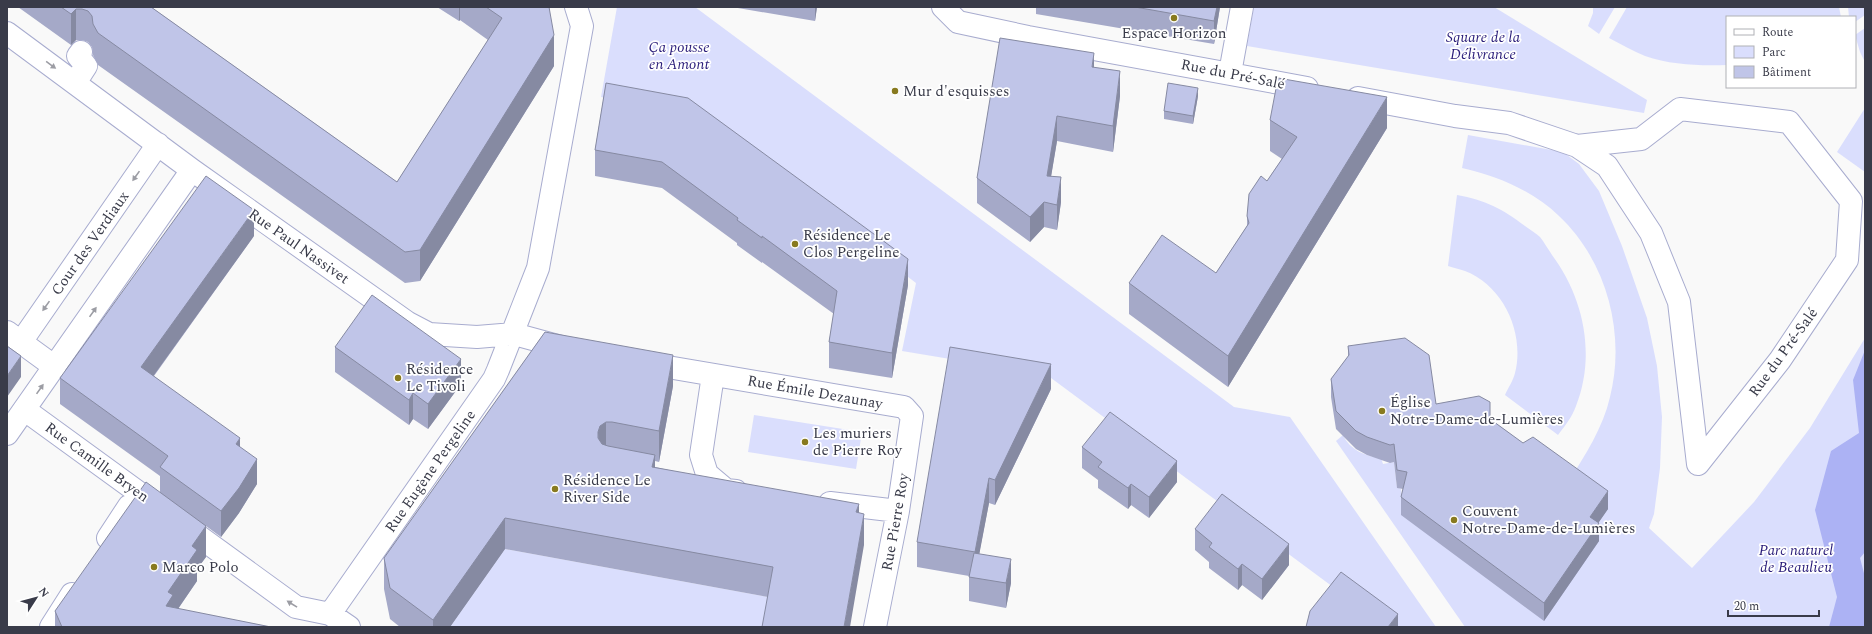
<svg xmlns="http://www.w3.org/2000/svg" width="1872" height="634" viewBox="0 0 1872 634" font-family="Spectral,serif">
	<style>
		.green { fill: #dadefd }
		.forest { fill: #acb2f4 }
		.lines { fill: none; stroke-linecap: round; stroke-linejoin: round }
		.minor-casing { stroke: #a8accf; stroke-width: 24 }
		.minor { stroke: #fff; stroke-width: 22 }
		.wall { fill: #a5a9c8 }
		.shaded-wall { fill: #868aa2 }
		.building { fill: #c0c5e8; stroke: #868aa2 }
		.oneway { fill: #9c9da4 }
		.poi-dot { fill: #887a1f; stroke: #fff; stroke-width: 1.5 }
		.labels { text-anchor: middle; stroke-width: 3.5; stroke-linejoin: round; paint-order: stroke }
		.poi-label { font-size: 15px; fill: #393b49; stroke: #fff; text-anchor: start }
		.park-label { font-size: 15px; font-style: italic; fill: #2a1d7a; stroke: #fff }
		.street-label { font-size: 15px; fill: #393b49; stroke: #fff }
	</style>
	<rect width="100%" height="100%" fill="#f9f9f9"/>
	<path class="green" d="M617,7H695L1234,407L1290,417L1436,627H1387L1047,375L902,351L916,283L694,114L601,97Z
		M1254,7H1494L1647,100L1644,113L1247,46Z
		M1593,7H1615L1599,34L1588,26L1593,13Z
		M1627,7H1839L1841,17H1727V65C1700,66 1671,65 1645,56C1633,51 1621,44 1609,38Z
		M1848,7H1865V15L1855,22V17H1849Z
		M1865,28V62L1860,52L1855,35Z
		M1865,108V172L1837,152Z
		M1468,135L1563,152L1579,164L1599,191L1622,246L1647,318L1657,366L1662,417L1660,468L1654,514L1649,528L1692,568L1754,502L1810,428L1865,338V627H1465L1336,441L1343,435C1350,450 1365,456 1381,458L1383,464L1394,462L1397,487L1401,489L1403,505L1569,481C1585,455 1603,428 1610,397C1626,334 1607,261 1559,216C1532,190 1497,176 1462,168Z
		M1457,195C1485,200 1503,209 1525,226C1530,230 1536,233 1540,237C1544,242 1548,249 1552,255C1584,298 1596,355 1576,406C1572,417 1565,426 1558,435L1505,395C1508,388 1513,381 1515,373C1525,334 1504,286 1465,271C1460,269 1453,268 1448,266Z
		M754,415L862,432L856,469L748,452Z
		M505,549L773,598L768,627H450Z"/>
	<path class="forest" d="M1865,350V552L1860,558L1865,577V627H1829L1837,597L1815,510L1831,451L1859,433L1853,380Z"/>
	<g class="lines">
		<defs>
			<path id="minor" d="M943,7L958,22L1028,37L1307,88
				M7,33L192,170L408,323L429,334L477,337L514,334L569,349
				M1230,73L1242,7
				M75,83L86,66L78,56L81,52
				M1358,98L1455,116L1509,123L1577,146L1607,166L1651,233L1679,302L1698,464L1780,360L1847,260L1851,201L1789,122L1680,109L1641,139L1577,146
				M7,332L55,367
				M21,342L158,144
				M644,363L904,407L912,416L898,511L875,627
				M713,375L701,455L707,474L726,490L736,491
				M25,410L296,607L330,614L349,627
				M7,434L192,170
				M830,503L898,511
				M108,538L129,506
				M330,614L494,379L498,370L538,268L582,26L576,7
				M51,627L72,594"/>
		</defs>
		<use href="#minor" class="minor-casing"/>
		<use href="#minor" class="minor"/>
	</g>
	<path class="wall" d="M18,7H151L397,182L488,40L460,20L459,21L437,7H549L554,66L420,281L405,283L98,65L93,55L92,47L88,42L82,40H76L71,45Z
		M732,7H817L815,21Z
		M1036,7H1220L1214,44L1036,14Z
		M1094,67L1120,96L1113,152L1057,141L1051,176L1061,202L1057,230L1044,227L1030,242L977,203V178Z
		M606,83L908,285L892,378L829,368V342L834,314L762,262V263L737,245V243L662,188L595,176V150Z
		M1198,96L1193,124L1164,119V111Z
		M1270,120L1387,128L1228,387L1129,314V283L1216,273L1247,226V216L1267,181L1282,159L1270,151Z
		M254,236L154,376L240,447L257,484L239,513L221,537L206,526V557L197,569V581L178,609L271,627H55V611L160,493V476L60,404V378Z
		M545,332L673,386L659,462L655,461V467L859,512L864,545L768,597L505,549L450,627H400L390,619L384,589V558Z
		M1348,346L1436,404L1490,419L1608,509L1598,523L1599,541L1544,621L1401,515V497L1403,489L1397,488L1394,462L1390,463L1367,455L1356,449L1336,429L1331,397V379L1348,357Z
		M335,347L461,384L428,429L413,419L409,425L335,372Z
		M1051,389L995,505L989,503L979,554L1011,583L1006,608L969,601V576L917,567V542Z
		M1082,447L1177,482L1149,518L1131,505L1128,509L1098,488V480L1082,468Z
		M1195,529L1289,565L1262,600L1242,585L1238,590L1209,568V562L1195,550Z"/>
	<path class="shaded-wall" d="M459,7H460V20L459,21Z
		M815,7H817L815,21Z
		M1217,7H1220L1214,44V21Z
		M76,9V40L71,45V14Z
		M554,35V66L420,281V250Z
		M1094,53V78L1092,67Z
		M1120,71V96L1113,152V126Z
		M1198,88V96L1193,124V116Z
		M1387,97V128L1228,387V356Z
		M1057,116V141L1047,201V176Z
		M1061,177V202L1057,230V205Z
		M1044,202V227L1030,242V217Z
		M254,210V236L141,393V367Z
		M908,259V285L892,378V353Z
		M673,355V386L659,462V431Z
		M21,356V377L7,397V376Z
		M461,359V384L428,429V404Z
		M1051,364V389L995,505V480Z
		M413,393V419L409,425V400Z
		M606,422V453L600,457L598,432L600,426Z
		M240,438V464L236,444Z
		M655,455V487L652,467Z
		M257,459V484L239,513L221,537V511Z
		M1177,461V482L1149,518V497Z
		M989,478V503L975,577V552Z
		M1131,484V505L1128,509V488Z
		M1608,491V509L1590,535V517Z
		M859,504V535L856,512Z
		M864,514V545L850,627H844Z
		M505,518V549L450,627H433V620Z
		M1599,523V541L1544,621V603Z
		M206,526V557L197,569V581L173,616L166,606L168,592L192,546Z
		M1289,544V565L1262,600V579Z
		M1011,559V583L1006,608V583Z
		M1242,564V585L1238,590V569Z
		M1398,614V627H1388Z"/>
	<path class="building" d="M61,7H151L397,182L502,18L486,7H549L554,35L420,250L405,252L98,33L93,24L92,16L88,11L82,9H76L71,14Z
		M1135,7H1217L1214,21Z
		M1000,38L1094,53L1092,67L1120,71L1113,126L1057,116L1047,176L1061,177L1057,205L1044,202L1030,217L977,178Z
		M1278,78L1387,97L1228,356L1129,283L1162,235L1216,273L1249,223L1247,216L1249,194L1261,176L1267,181L1297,137L1270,120Z
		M606,83L688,98L908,259L892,353L829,342L837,291L762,236V238L737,220L738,218L662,162L595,150Z
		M1168,83L1198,88L1193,116L1164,111Z
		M206,176L254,210L141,367L240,438L236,444L257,459L239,488L221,511L160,467L168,456L60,378Z
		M372,295L461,359L428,404L413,393L409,400L335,347Z
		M545,332L673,355L659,431L612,422H606L600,426L598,432V438L602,444L608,446L655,455L652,467L859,504L856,512L864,514L844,627H762L773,567L505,518L433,620L390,588L384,558Z
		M1405,338L1429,355L1436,404L1479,396L1490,402V419L1523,443L1533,437L1608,491L1590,517L1599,523L1544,603L1401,497L1407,472L1397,470L1394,444L1390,445L1367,437L1356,431L1336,411L1331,379L1349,355L1348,346Z
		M7,346L21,356L7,376Z
		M950,347L1051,364L995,480L989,478L975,552L917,542Z
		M1110,412L1177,461L1149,497L1131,484L1128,488L1098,467L1102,462L1082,447Z
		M146,482L206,526L192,546L197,550L168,592L173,595L166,606L271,627H62L55,611Z
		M1222,494L1289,544L1262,579L1242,564L1238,569L1209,547L1212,543L1195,529Z
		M974,553L1011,559L1006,583L969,577Z
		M1341,572L1398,614L1388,627H1306L1310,611Z"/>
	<defs><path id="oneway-solid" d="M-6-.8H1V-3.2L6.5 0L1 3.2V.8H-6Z"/></defs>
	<g class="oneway">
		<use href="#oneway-solid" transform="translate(51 65) rotate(36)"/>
		<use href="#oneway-solid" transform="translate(136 176) rotate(125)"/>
		<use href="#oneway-solid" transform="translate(46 306) rotate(125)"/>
		<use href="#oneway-solid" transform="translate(93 312) rotate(-55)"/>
		<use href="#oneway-solid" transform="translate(40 389) rotate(-55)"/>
		<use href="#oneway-solid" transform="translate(292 604) rotate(-148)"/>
	</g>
	<g class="poi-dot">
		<circle cx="1174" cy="18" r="4"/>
		<circle cx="895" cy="91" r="4"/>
		<circle cx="795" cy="244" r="4"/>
		<circle cx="398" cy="378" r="4"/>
		<circle cx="1382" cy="411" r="4"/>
		<circle cx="805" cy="442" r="4"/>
		<circle cx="555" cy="489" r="4"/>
		<circle cx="1454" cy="520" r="4"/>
		<circle cx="154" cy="567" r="4"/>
	</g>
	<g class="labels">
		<g class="poi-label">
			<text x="1174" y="38" text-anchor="middle">Espace Horizon</text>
			<text x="903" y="96">Mur d'esquisses</text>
			<text x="803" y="240">Résidence Le<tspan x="803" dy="17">Clos Pergeline</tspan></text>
			<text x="406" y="374">Résidence<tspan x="406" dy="17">Le Tivoli</tspan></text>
			<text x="1390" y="407">Église<tspan x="1390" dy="17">Notre-Dame-de-Lumières</tspan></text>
			<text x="813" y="438">Les muriers<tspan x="813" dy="17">de Pierre Roy</tspan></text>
			<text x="563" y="485">Résidence Le<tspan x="563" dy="17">River Side</tspan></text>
			<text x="1462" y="516">Couvent<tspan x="1462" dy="17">Notre-Dame-de-Lumières</tspan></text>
			<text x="162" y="572">Marco Polo</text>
		</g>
		<g class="park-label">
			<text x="1483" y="42">Square de la<tspan x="1483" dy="17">Délivrance</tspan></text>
			<text x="679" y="52">Ça pousse<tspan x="679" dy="17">en Amont</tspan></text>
			<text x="1796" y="555">Parc naturel<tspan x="1796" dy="17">de Beaulieu</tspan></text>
		</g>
		<g class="street-label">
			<text transform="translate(1233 74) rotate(11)" y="5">Rue du Pré-Salé</text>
			<text transform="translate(90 243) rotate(-55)" y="5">Cour des Verdiaux</text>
			<text transform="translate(299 246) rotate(35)" y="5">Rue Paul Nassivet</text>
			<text transform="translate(1783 352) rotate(-54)" y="5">Rue du Pré-Salé</text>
			<text transform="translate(815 392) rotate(10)" y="5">Rue Émile Dezaunay</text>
			<text transform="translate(97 462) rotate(36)" y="5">Rue Camille Bryen</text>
			<text transform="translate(430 471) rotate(-55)" y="5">Rue Eugène Pergeline</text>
			<text transform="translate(895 522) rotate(-80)" y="5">Rue Pierre Roy</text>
		</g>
	</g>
	<rect width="1872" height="634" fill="none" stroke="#393b49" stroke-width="16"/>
	<rect x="1726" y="16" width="130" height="72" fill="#ffffff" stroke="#b0b1b6"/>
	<rect x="1734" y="29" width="20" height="6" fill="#ffffff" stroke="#b0b1b6"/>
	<text x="1762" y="36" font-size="12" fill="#393b49">Route</text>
	<rect x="1734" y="46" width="20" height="12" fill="#dadefd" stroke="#b0b1b6"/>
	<text x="1762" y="56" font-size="12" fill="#393b49">Parc</text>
	<rect x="1734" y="66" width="20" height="12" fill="#c0c5e8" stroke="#b0b1b6"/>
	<text x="1762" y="76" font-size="12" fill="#393b49">Bâtiment</text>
	<g transform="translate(36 598) rotate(54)" stroke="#ffffff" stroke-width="3" paint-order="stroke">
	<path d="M0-3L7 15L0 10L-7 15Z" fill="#393b49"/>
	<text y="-6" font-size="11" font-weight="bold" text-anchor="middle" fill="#393b49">N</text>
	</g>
	<path d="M1728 610v6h91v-6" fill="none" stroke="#393b49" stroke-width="2"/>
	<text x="1734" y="610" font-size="12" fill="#393b49" stroke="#ffffff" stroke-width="3" paint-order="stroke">20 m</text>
</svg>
